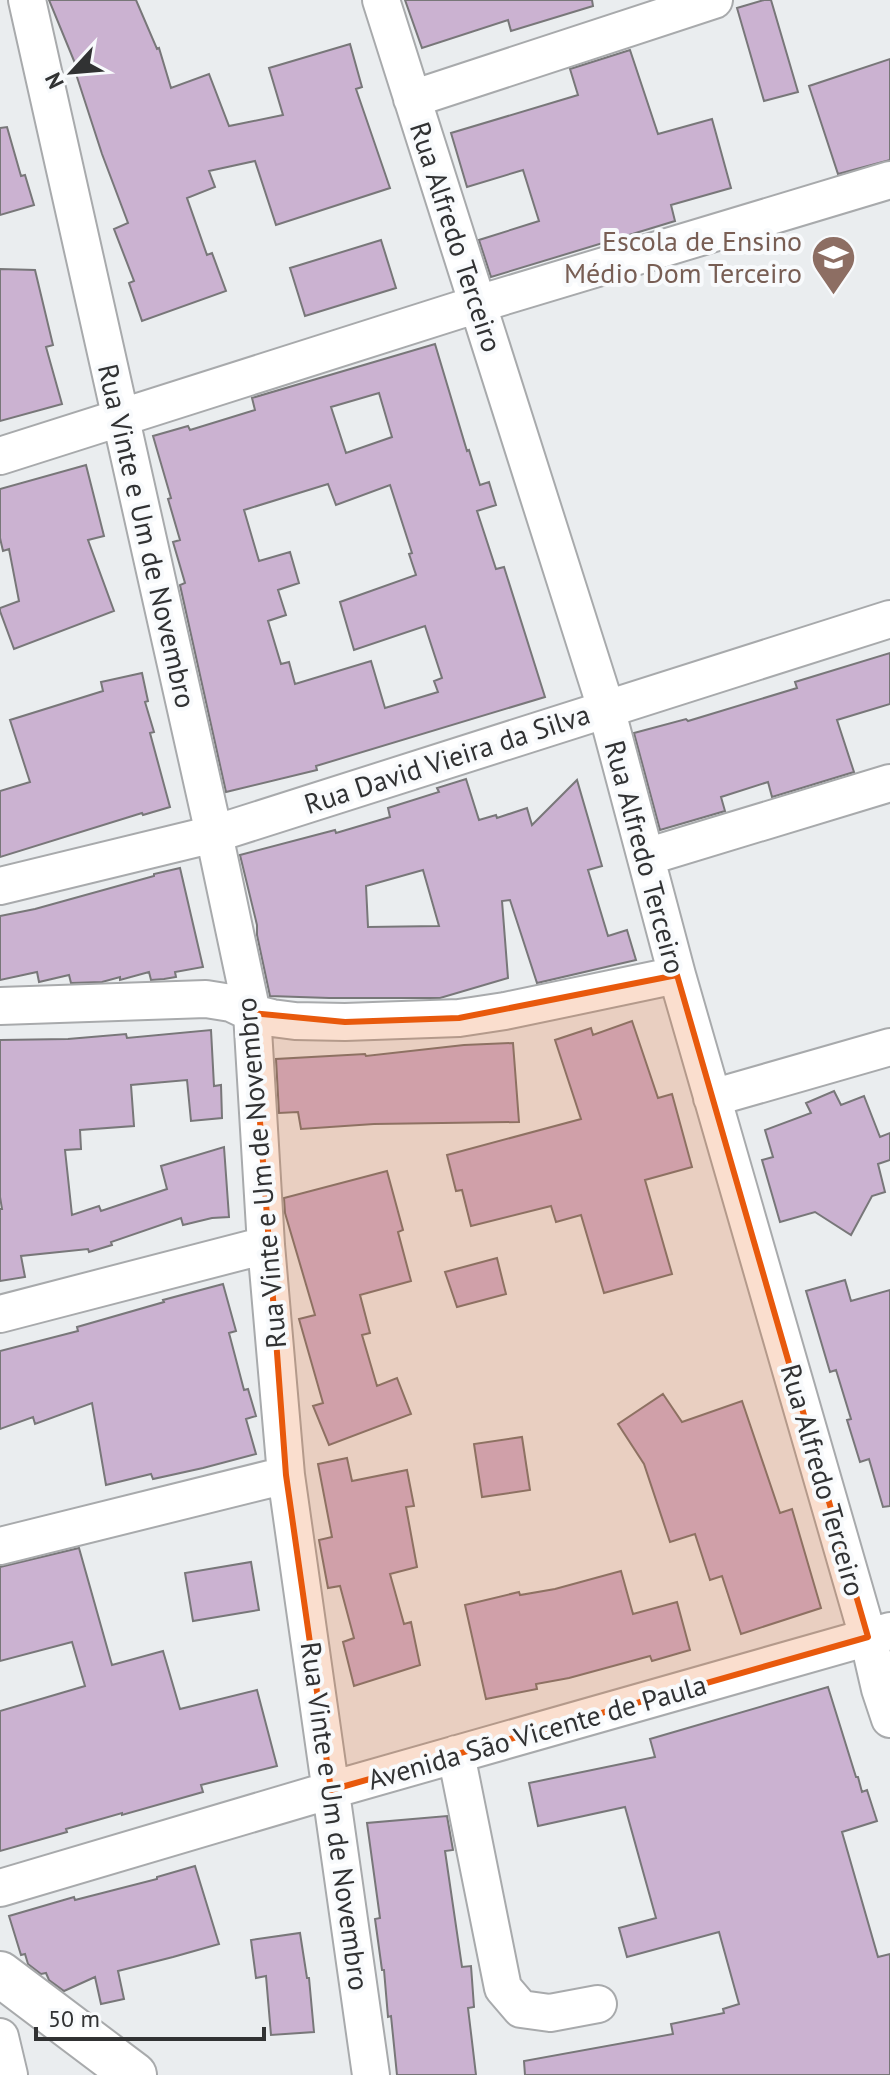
<svg xmlns="http://www.w3.org/2000/svg" width="890" height="2075" viewBox="0 0 890 2075" font-family="'PT Sans',sans-serif">
	<style>
		.building { fill: #cbb2d1; stroke: #787779; stroke-width: 2; fill-rule: evenodd }
		.lines { fill: none; stroke-linecap: round; stroke-linejoin: round }
		.minor-casing { stroke: #a8aaac; stroke-width: 40 }
		.major-casing { stroke: #a8aaac; stroke-width: 48 }
		.minor { stroke: #fff; stroke-width: 36 }
		.major { stroke: #fff; stroke-width: 44 }
		.marked { fill: #e8590c; fill-opacity: 0.2; stroke: #e8590c; stroke-width: 6; stroke-linejoin: round }
		.labels { text-anchor: middle; stroke-width: 8; stroke-linejoin: round; paint-order: stroke }
		.street-label { font-size: 28px; fill: #313233; stroke: #f8fafc }
		.education-label { font-size: 28px; fill: #785e54; stroke: #f8fafc; text-anchor: end }
	</style>
	<rect width="100%" height="100%" fill="#eaedef"/>
	<path class="building" d="M49,0H136L157,49L159,48L171,88L209,74L229,126L283,115L269,68L350,44L362,87L356,89L390,188L276,225L255,161L209,171L215,187L187,198L207,255L212,253L226,291L142,321L129,283L134,281L114,229L128,223L102,154L76,74L79,73Z
		M405,0H592L593,6L511,31L508,20L422,48Z
		M764,0H771L798,92L764,101L737,8Z
		M630,50L658,134L712,119L731,188L671,205L675,221L491,277L479,240L539,221L523,170L467,187L451,133L578,95L570,69Z
		M890,59V160L838,174L809,86Z
		M7,127L21,176L25,175L34,205L0,215V128Z
		M381,240L396,288L305,316L290,268Z
		M0,269L35,270L53,345L46,347L62,404L0,421Z
		M435,344L467,451L469,450L480,485L489,482L496,505L477,511L496,569L504,567L545,697L316,766L317,770L226,792L180,585L185,583L173,542L180,540L168,499L171,498L153,436L188,426L190,430L255,410L252,398ZM379,393L392,437L346,453L331,407ZM328,484L336,505L390,485L412,553L409,554L416,575L340,602L354,650L425,626L442,678L434,681L438,692L385,708L371,661L295,684L289,662L281,664L268,621L286,615L278,590L299,583L290,552L259,561L244,510Z
		M86,465L104,536L88,540L114,611L14,649L0,611V608L19,601L9,549L3,551L0,538V489Z
		M890,653V704L837,720L854,772L772,797L768,782L721,797L725,811L660,830L634,733L686,719L688,721L797,688L795,682Z
		M142,673L148,701L145,702L154,732L150,733L170,807L143,815L142,813L0,857V791L30,782L10,720L103,691L101,682Z
		M466,779L479,820L496,815L497,818L527,808L532,825L577,780L602,866L588,870L608,936L627,930L636,960L537,983L510,900L502,901L508,978L440,998H329L270,996L257,935V925L240,855L335,830L336,833L390,817L388,808L439,792L437,788ZM423,870L439,926L368,927L366,886Z
		M180,868L203,967L175,972L176,977L164,979L151,980L149,972L120,980V977L102,982L71,983L69,975L39,982L37,972L0,980V916L35,909L154,876V874Z
		M632,1021L658,1098L672,1094L692,1167L645,1180L672,1274L604,1293L581,1215L556,1222L551,1206L471,1226L462,1190L456,1191L447,1155L581,1119L555,1040L591,1028L593,1035Z
		M211,1030L214,1086L221,1085L222,1118L191,1121L187,1080L131,1085L134,1126L80,1130L81,1149L65,1150L72,1215L99,1206L101,1211L167,1189L161,1166L224,1147L229,1217L212,1218L183,1225L181,1218L111,1242L112,1245L89,1252L88,1249L21,1256L25,1277L0,1281V1209H2L0,1197V1040L68,1039L126,1034L127,1038Z
		M513,1043L519,1122L374,1124L301,1129L298,1112L279,1113L276,1059L365,1054L366,1056L464,1045Z
		M834,1091L841,1105L864,1096L880,1137L890,1133V1160L878,1164L885,1192L872,1196L851,1235L815,1212L780,1222L762,1160L773,1157L765,1130L811,1113L806,1103Z
		M387,1171L403,1230L398,1232L411,1281L360,1295L370,1333L362,1335L377,1386L397,1378L411,1414L329,1445L313,1406L323,1403L299,1319L315,1315L285,1213L284,1198Z
		M497,1258L506,1294L457,1307L445,1272Z
		M845,1280L851,1301L890,1290V1506L883,1507L869,1459L860,1462L847,1420L851,1419L836,1370L830,1372L806,1291Z
		M223,1284L236,1331L229,1333L244,1390L248,1389L256,1416L246,1419L256,1454L203,1468L153,1479L151,1474L106,1485L92,1403L35,1424L33,1417L0,1429V1351L78,1331L77,1327L164,1302L163,1300Z
		M663,1394L682,1422L742,1401L780,1513L792,1509L821,1608L741,1634L722,1576L710,1580L695,1534L670,1542L644,1464L618,1424Z
		M522,1437L530,1490L482,1497L474,1444Z
		M347,1458L352,1481L407,1470L414,1506L406,1507L417,1567L390,1574L404,1624L411,1622L420,1665L354,1686L343,1642L354,1638L340,1586L328,1588L319,1540L332,1537L318,1464Z
		M79,1548L112,1665L163,1651L180,1709L257,1690L277,1766L201,1785L203,1792L122,1815V1813L66,1829L67,1832L0,1851V1711L85,1686L72,1642L0,1661V1567Z
		M251,1562L259,1610L193,1621L185,1573Z
		M621,1571L633,1614L677,1602L690,1650L652,1661L650,1656L569,1678L536,1684L537,1689L486,1699L465,1605L519,1592L520,1595L555,1589Z
		M828,1687L856,1777H858L862,1792L867,1790L877,1821L842,1832L878,1957L890,1954V2075H525L524,2061L673,2034L671,2024L724,2013L723,2009L739,2004L719,1932L627,1957L619,1928L656,1918L625,1807L538,1826L529,1783L655,1757L650,1739Z
		M447,1816L453,1850L445,1851L462,1967L471,1966L474,2007L468,2008L476,2075H397L391,2016L388,2017L384,1970H382L375,1919L380,1918L367,1823Z
		M195,1866L219,1944L173,1957L118,1971L124,1999L101,2004L95,1977L64,1991L49,1980L46,1973L41,1974L28,1964L25,1954L21,1955L9,1916L74,1897L75,1900L157,1879V1877Z
		M300,1933L307,1978H309L314,2032L271,2035L266,1976L256,1978L251,1940Z"/>
	<g class="lines">
		<defs>
			<path id="minor" d="M27,0L214,834L252,1013L266,1245L286,1475L371,2075
				M381,0L606,708L677,975L868,1637L880,1689L890,1719
				M412,99L714,0
				M0,456L478,304L890,180
				M646,857L890,783
				M0,886L214,834L890,619
				M0,1006L206,999L231,1003L252,1013L272,1018L295,1021L345,1022L459,1018L505,1011L677,975
				M712,1098L890,1047
				M0,1314L266,1245
				M0,1546L286,1475
				M456,1754L503,1988L521,2009L550,2013L598,2004
				M0,1888L331,1790L890,1631
				M0,2037L9,2075"/>
			<path id="major" d="M0,1974L134,2075"/>
		</defs>
		<use href="#minor" class="minor-casing"/>
		<use href="#major" class="major-casing"/>
		<use href="#minor" class="minor"/>
		<use href="#major" class="major"/>
	</g>
	<path class="marked" d="M677,975L868,1637L331,1790L286,1475L252,1013L345,1022L459,1018Z"/>
	<defs>
		<symbol id="school-pin" viewBox="-11 -11 22 30"><path d="M0 17L-7.5 6A9.5 9.5 0 1 1 7.5 6Z" fill="#8d6e63" stroke="#f8fafc"/><path d="M0-5L7-2L0 1L-7-2ZM-4 1L0 2.5L4 1V4Q0 6-4 4Z" fill="#fff"/></symbol>
	</defs>
	<g fill-rule="evenodd">
		<use href="#school-pin" x="808" y="232" width="51" height="69"/>
	</g>
	<g class="labels">
		<g class="street-label">
			<text transform="translate(456 237) rotate(72)" y="10">Rua Alfredo Terceiro</text>
			<text transform="translate(147 536) rotate(77)" y="10">Rua Vinte e Um de Novembro</text>
			<text transform="translate(447 759) rotate(-18)" y="10">Rua David Vieira da Silva</text>
			<text transform="translate(645 857) rotate(75)" y="10">Rua Alfredo Terceiro</text>
			<text transform="translate(261 1173) rotate(-95)" y="10">Rua Vinte e Um de Novembro</text>
			<text transform="translate(823 1480) rotate(74)" y="10">Rua Alfredo Terceiro</text>
			<text transform="translate(537 1732) rotate(-16)" y="10">Avenida São Vicente de Paula</text>
			<text transform="translate(335 1816) rotate(82)" y="10">Rua Vinte e Um de Novembro</text>
		</g>
		<g class="education-label">
			<text x="802" y="251">Escola de Ensino<tspan x="802" dy="32">Médio Dom Terceiro</tspan></text>
		</g>
	</g>
	<g transform="translate(72 72) rotate(244)" stroke="#f8fafc" stroke-width="6" paint-order="stroke">
	<path d="M0-6L14 30L0 20L-14 30Z" fill="#313233"/>
	<text y="-12" font-size="22" font-weight="bold" text-anchor="middle" fill="#313233">N</text>
	</g>
	<path d="M36 2027v12h228v-12" fill="none" stroke="#313233" stroke-width="4"/>
	<text x="48" y="2027" font-size="24" fill="#313233" stroke="#f8fafc" stroke-width="6" paint-order="stroke">50 m</text>
</svg>
